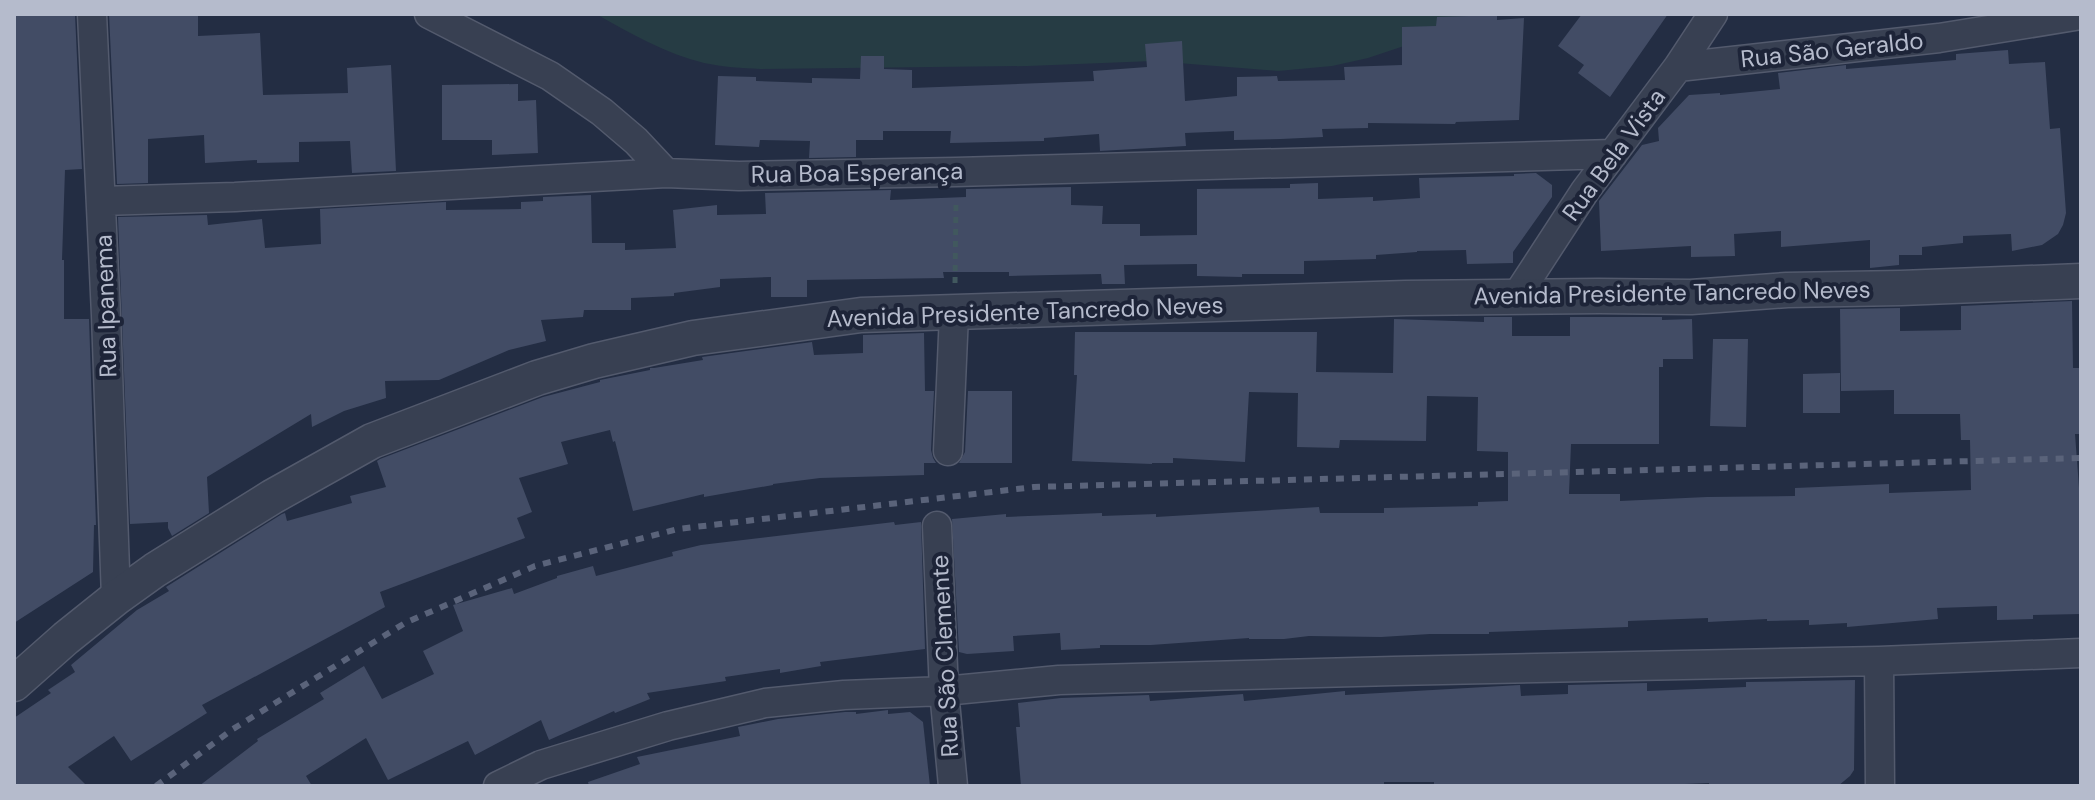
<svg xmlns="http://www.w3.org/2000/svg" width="2095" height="800" viewBox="0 0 2095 800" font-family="'DM Sans',sans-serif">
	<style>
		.green { fill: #263c44 }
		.building { fill: #424c65 }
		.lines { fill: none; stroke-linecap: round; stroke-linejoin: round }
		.minor-casing { stroke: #535a6d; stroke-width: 31 }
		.tertiary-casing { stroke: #535a6d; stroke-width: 37 }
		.path { stroke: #41585e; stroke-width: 5; stroke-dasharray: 6 6; stroke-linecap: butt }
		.minor { stroke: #384052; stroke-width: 28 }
		.tertiary { stroke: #384052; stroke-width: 34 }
		.rail { stroke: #5a637a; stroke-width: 6; stroke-dasharray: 8 8; stroke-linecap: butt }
		.labels { text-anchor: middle; stroke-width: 8; stroke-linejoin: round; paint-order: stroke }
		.street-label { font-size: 24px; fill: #b5bbcc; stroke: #1d2438 }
	</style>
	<rect width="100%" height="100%" fill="#232d43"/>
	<path class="green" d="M596,14H1474L1416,42L1368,58L1332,66L1278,71L1153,61L1028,66L760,69C742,68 723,67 704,63C666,54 630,33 596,14Z"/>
	<path class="building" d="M14,14H75L82,169L65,170L62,260H64V319H89L96,525H94L93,572L14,623Z
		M109,14H198V36L260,33L263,95L348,93L347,68L391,65L396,171L352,173L350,141L299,142V162L257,163V160L205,163L204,135L148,139V183L117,184Z
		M1468,14H1497V20L1524,18L1519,120L1456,122L1455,124L1368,123V128L1322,129L1323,137L1281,139L1234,140V131L1185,133L1186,146L1100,151L1099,134L1044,138V141L950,143L951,131H883V140H856V157L809,158L810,141L760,140L759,147L715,145L718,76L756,77V81L812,83V78L860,79L861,56H884V69L912,70V88L1094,81L1093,71L1147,67L1145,44L1182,41L1185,101L1237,96V77L1277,76L1278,81L1345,80L1344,67L1402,65V27L1436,26L1437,17L1468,16Z
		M1582,14H1668L1610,97L1578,73L1584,65L1558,46Z
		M2008,50L2009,64L2045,62L2050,129L2060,128L2066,213L2063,225L2058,234L2042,245L2012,251L2011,234L1963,236V243L1922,247V255H1899V265L1870,268V240L1781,247V231L1734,234L1735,256L1691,257V246L1601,251L1599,201L1642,145L1659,141L1658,128L1689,95L1720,93V95L1780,89L1778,73L1846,65V69L1956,60V54Z
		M518,84V101L536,100L538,153L492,155V140H442V85Z
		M1536,173L1552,185V197L1513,252V263L1467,264L1466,250L1417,251V252L1376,255V259L1304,261V274H1242V277L1197,276V264L1124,265L1125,284H1102L1101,274L1009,276V272H943L944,278L807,280V297H771V277L720,279V287L674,293V296L631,298V310H584L583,317L541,320L546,341L509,350L439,380L385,381L386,398L344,411L312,427L311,414L207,477L209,513L172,536L168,528V522L130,524L118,217L207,215L208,225L262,219L265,248L321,244L320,209L446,202V210L521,209V202L543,201V197L591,195L592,243H625V250L676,248L673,210L717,205V215L766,214L765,193L891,190L890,200L966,197V189L1071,187V205L1103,206L1102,224H1140V236L1197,235V189L1290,188V184L1318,183V199L1373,197V201L1420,198L1419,178L1514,176V174Z
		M2072,301L2073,368H2079L2081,434H2075L2081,514V614L2033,615V619L1997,620V606L1937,608L1938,619L1847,627V623L1809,625V620L1767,621V619L1708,622V618L1628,621V627L1489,632V634H1430L1381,637L1309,636L1284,639H1249V638L1151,645H1100V648L1061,650L1060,633L1013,636L1014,651L967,654L959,652L952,519L1006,514V517L1102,513V516L1156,514V517L1319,507L1320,513H1384V508L1478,506V502L1508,501V452L1477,451L1478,397L1427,396L1426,441L1340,440L1339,448L1297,447L1298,393L1249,392L1245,462L1173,458V463H1152V464L1072,461L1077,375H1074L1075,332H1317L1316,372L1393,373L1394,319L1484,322V317H1512V336H1570V317H1662V320L1692,319L1693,359H1663V367H1659V444H1571L1569,494H1620V501L1707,497L1795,496V488L1889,484V493L1971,490L1970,440H1961L1960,414H1894V390L1841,391L1840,309L1900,308V331L1961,330V306Z
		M924,333L925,391H934L931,450L933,458L936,463H924V475L820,478L773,484V485L704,497V494L633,511L615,441L613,442L610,430L561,442L568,464L519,478L532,512L517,518L525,538L380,592L385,607L202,705L207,713L131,761L114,736L68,767L87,786H14V718L51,693L48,690L75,672L71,665L137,610L169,591L166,587L282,514L285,513L287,521L352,503L350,496L386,487L377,461L380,459L543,397L600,382V380L650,370V368H654L703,360L702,357L812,342L814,355L863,353V335Z
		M1713,339H1748L1746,427L1710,426Z
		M1840,373V413H1803V374Z
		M968,391H1012V463H959L965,452Z
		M894,522L895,525L921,522L925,649L820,662L821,666L780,673V669L725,677L726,681L647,693L650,699L615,713L614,711L549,740L541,720L475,755L468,741L388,780L366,738L306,776L312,786H199L258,741L257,739L324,699L320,693L364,666L382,699L434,674L423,651L463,631L453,605L512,588L514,594L557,578V576L593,566L596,576L673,556L672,552L701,545Z
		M1855,680L1854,770L1850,776L1838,786H1709V783L1638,786H1434V782H1384V786H1021L1016,727H1020L1018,703L1061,698L1149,695L1150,701L1243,694L1244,701L1345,691V695L1520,685L1521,696L1568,694V685L1647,683V691L1746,687V682Z
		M888,710V714L910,712L923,722L930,786H589L588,782L640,764L637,757L740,736L738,727L778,719L845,712H856V714Z"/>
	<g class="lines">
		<defs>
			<path id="minor" d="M92,14L106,315L116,598
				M429,14L550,76L602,112L636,141L666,173
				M1678,67L1939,38L2081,15
				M101,201L235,197L666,173L739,176L956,172L1613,154
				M1516,297L1585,191L1678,67L1713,14
				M948,451L954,314
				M937,526L944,691L953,786
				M1879,661L1880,786
				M498,786L541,765L668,726L765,703L844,695L944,691L1059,680L1394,671L1879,661L2081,653"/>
			<path id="tertiary" d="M14,684L66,638L116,598L155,570L272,497L372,441L537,378L594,361L693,338L861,315L1406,298L1599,296L1691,297L1787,290L1901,288L2081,281"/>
		</defs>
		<use href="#minor" class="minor-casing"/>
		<use href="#tertiary" class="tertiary-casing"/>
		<path class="path" d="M955,283L956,201"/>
		<use href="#minor" class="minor"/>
		<use href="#tertiary" class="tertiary"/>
		<path class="rail" d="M156,786L233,729L405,623L535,566L678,529L1034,487L2081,458"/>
	</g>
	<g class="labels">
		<g class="street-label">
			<text transform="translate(1832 50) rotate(-6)" y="8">Rua São Geraldo</text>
			<text transform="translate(1614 155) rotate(-54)" y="8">Rua Bela Vista</text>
			<text transform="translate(857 173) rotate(-1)" y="8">Rua Boa Esperança</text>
			<text transform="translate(1672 293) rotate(-1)" y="8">Avenida Presidente Tancredo Neves</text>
			<text transform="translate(106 306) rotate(-92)" y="8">Rua Ipanema</text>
			<text transform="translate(1025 312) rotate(-2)" y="8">Avenida Presidente Tancredo Neves</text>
			<text transform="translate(945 656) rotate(-93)" y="8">Rua São Clemente</text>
		</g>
	</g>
	<rect width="2095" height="800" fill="none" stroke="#b5bbcc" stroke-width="32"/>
</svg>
